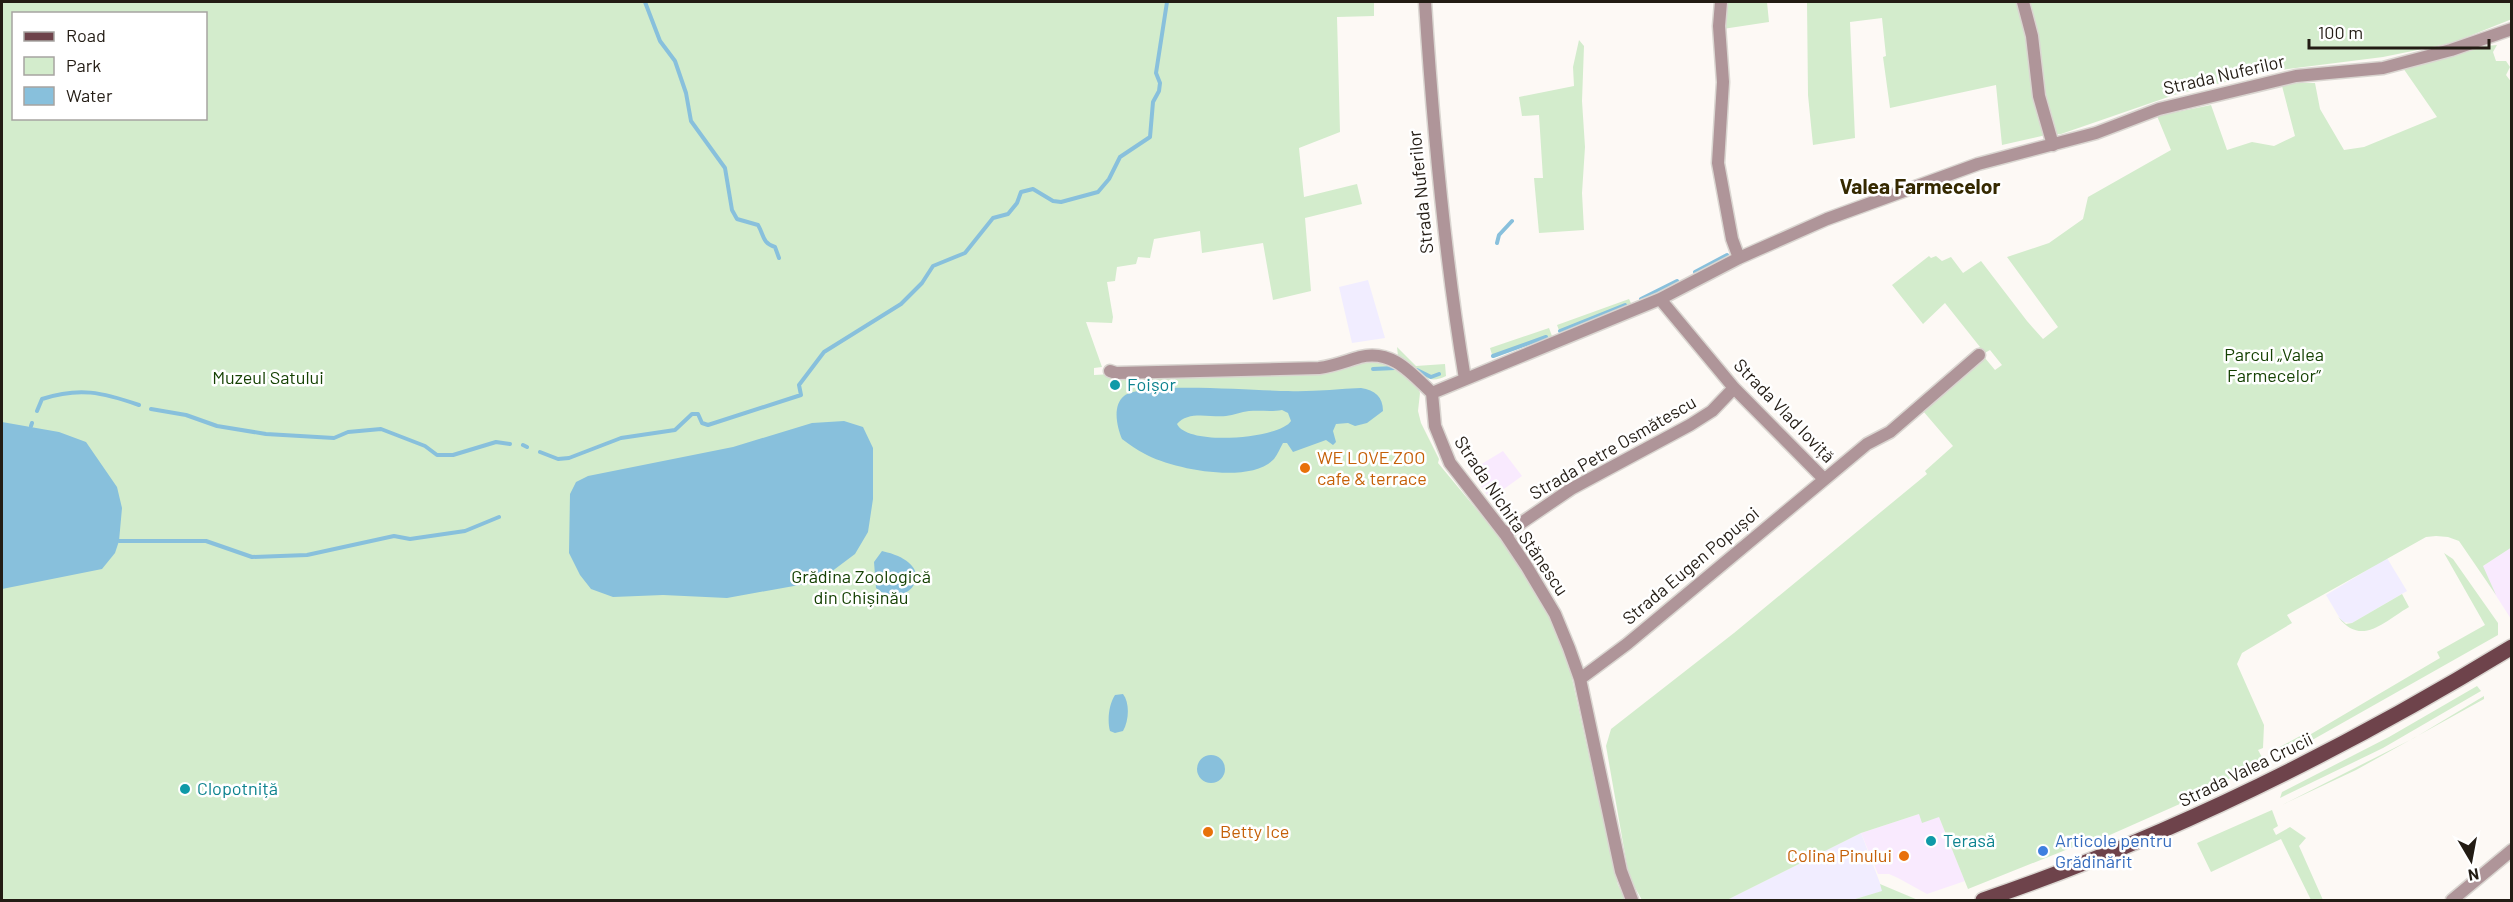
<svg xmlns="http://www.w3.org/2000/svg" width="2513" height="902" viewBox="0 0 2513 902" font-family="Barlow,sans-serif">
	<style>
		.commercial { fill: #f9eafe }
		.industrial { fill: #f1edff }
		.green { fill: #d3eccc; fill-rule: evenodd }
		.water { fill: #88c0dc; fill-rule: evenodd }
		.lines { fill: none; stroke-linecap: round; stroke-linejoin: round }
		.stream { stroke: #88c0dc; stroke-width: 4 }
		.minor-casing { stroke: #dad6d1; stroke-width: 15 }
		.primary-casing { stroke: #dad6d1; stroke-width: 18 }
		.minor { stroke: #af9599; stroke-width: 12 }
		.primary { stroke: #6e434b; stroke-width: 15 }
		.culture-dot { fill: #0f9aa8; stroke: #fff; stroke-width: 2 }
		.food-dot { fill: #e8710a; stroke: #fff; stroke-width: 2 }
		.shop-dot { fill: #3f7fe0; stroke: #fff; stroke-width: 2 }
		.labels { text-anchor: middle; stroke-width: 5; stroke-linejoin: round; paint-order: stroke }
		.street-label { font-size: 18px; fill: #231c14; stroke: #fff }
		.park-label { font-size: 18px; fill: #154103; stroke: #fff }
		.culture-label { font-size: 18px; fill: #0d838f; stroke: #fff; text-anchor: start }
		.food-label { font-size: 18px; fill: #c56008; stroke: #fff; text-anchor: start }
		.shop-label { font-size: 18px; fill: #366cbe; stroke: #fff; text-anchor: start }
		.quarter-label { font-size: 21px; font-weight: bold; fill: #352900; stroke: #fff }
	</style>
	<rect width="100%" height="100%" fill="#fdf9f5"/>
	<path class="commercial" d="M1503,451L1522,476L1490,499L1470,471Z
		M2511,547V619L2479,569Z
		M1919,814L1939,817L1965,881L1927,894L1898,878L1889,874H1878L1861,833Z"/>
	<path class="industrial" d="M1368,280L1385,338L1352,343L1339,287Z
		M2387,558L2407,591L2352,623L2342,622L2326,595Z
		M1861,833L1883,891L1852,900H1727Z"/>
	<path class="green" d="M2,2H1374V16L1337,17L1340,132L1299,148L1304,197L1357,184L1362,204L1305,218L1311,291L1273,300L1263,243L1202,253L1200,231L1154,239L1150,258L1138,257L1136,264L1117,267L1115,281L1107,282L1113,317L1112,323L1086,322L1102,367L1094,368V375L1366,360L1393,363L1417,384L1420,393L1418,411L1421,423L1439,459L1438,463L1512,552L1541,599L1558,637L1570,669L1612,860L1618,885L1626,900H2ZM14,14H206V118H14Z
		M1715,2H1767L1769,22L1716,30Z
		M1807,2H2511L2512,19L2452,43L2383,57L2264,72L2174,95L2061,134L2046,135L2002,145L1996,85L1890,108L1883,57L1886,56L1882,18L1850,22L1855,138L1813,145L1808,95Z
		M1579,40L1584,46L1582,101L1585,147L1582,193L1584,230L1539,233L1534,178H1543L1539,115L1522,116L1519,97L1574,86L1573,67Z
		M2497,45L2493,52L2496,61H2506L2510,67L2506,75L2512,83V547L2483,566L2496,595L2459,541L2448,537L2436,536L2426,537L2287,615L2292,623L2242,653L2237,664L2264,725L2263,748L2258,750L2264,761L2182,803L2085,846L2083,843L1968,889L1939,817L1922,823L1919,814L1861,833L1727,900H1642L1629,877L1606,746L1611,729L1734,633L1927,474L1925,471L1953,446L1923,411L1985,358L1995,370L2002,365L1990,350L1983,354L1977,349L1980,347L1945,303L1923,324L1892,285L1929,256L1931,258L1936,256L1942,261L1951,257L1963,273L1981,261L2027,321L2043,339L2058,327L2007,257L2049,243L2083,219L2088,197L2171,150L2157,116L2211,105L2227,150L2252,142L2274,146L2295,136L2282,86L2295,83H2315L2320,109L2344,150L2364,147L2437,117L2403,68L2474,47Z
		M1629,299L1632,305L1560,333L1557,325Z
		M1549,328L1552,336L1493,358L1490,348Z
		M1397,347L1416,366L1445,364L1446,376C1426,387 1412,369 1398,356Z
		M2444,553L2453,559L2498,623V635L2291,752L2281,755L2278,753V748L2300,736L2306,737L2440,658L2437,652L2485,625Z
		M2402,594L2409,607C2383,622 2362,647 2338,617L2346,624L2352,623Z
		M2477,686L2481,691L2383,748L2280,798L2282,792L2389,737Z
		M2484,696V699L2356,770L2282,805L2414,738Z
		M2272,810L2278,826L2273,829L2276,835L2290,827L2306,838L2299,846L2323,900H2311L2281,839L2211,872L2197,843Z
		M1880,884L1918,900H1852L1882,891Z"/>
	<path class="water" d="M1361,388C1375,390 1383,397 1383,411L1367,423L1355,426L1348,423L1336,424L1333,431L1336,442L1333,445L1326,440L1293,452L1287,443H1283C1280,448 1278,454 1274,459C1250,485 1172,469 1145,454C1137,450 1129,444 1122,439C1117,427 1112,406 1124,396C1143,381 1259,391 1288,391C1312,392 1337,389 1361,388ZM1282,410L1288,413L1291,421C1281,438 1188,447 1177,424C1188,410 1212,418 1226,416C1234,415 1241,412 1249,411C1261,410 1271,412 1282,410Z
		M844,421L863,427L873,448V499L868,532L855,554L827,575L805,584L727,598L663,595L613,597L591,589L580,575L569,553L570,494L576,482L588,476L733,447L812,423Z
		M2,422L59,432L86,442L117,487L122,508L119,541L115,553L102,569L2,589Z
		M882,551C948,566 903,614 876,588L874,562Z
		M1123,694C1130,703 1129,721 1123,731L1115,733L1110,731C1107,720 1109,704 1115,695Z
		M1197 769a14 14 0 1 1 28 0a14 14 0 1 1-28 0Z"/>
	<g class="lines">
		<path class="stream" d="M645,2L660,41L675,61L686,93L691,121L725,168L732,210L737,219L758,225C764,235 762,243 775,247L779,258
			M1497,243L1499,235L1512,221
			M1695,272L1727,255
			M1641,299L1677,281
			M1560,331L1625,305
			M1493,356L1546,337
			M1373,369L1395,368
			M1417,370L1431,377L1439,374
			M151,409L186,415L217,426L266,434L334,438L348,432L381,429L425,446L437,455H453L496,442L510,444
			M37,411L42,399C79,387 102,392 139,405
			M31,426L32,423
			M523,445L527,447
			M540,452L558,459L569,458L621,438L675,430L692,414H698L702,423L708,425L801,395L799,385L824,352L901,304L922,283L933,266L965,253L993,218L1008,214L1017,203L1021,192L1033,189L1053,201L1061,202L1098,192L1109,179L1120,157L1150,137L1153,102L1159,91L1160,83L1156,73L1167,2
			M119,541H206L252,557L307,555L394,536L410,539L465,531L499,517"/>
		<defs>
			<path id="minor" d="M1425,2C1433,128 1444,253 1465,379
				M1721,2L1719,26L1723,82L1718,163L1732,239L1739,258
				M2023,2L2032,36L2039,96L2053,145
				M1660,299L1734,388L1824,479
				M1110,371L1116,373L1319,368C1334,366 1346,361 1360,357C1392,349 1411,373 1432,393
				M1432,393L1660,299L1739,258L1827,219L1978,164L2096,133L2159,109L2296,76L2383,68L2451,50L2512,29
				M1432,393L1435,426L1450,463L1505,534L1527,567L1555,614L1569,648L1580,679L1621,871L1632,900
				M1505,534L1571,489L1690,425L1712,411L1734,388
				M1580,679L1627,644L1867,444L1890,432L1979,355
				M2452,900L2512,850"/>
			<path id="primary" d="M1983,900C2169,837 2345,749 2512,647"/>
		</defs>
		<use href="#minor" class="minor-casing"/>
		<use href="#primary" class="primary-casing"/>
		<use href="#minor" class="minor"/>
		<use href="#primary" class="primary"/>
	</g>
	<g class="culture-dot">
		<circle cx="1115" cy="385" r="6"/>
		<circle cx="185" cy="789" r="6"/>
		<circle cx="1931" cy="841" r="6"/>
	</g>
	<g class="food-dot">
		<circle cx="1305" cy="468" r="6"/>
		<circle cx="1208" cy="832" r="6"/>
		<circle cx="1904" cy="856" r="6"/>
	</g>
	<circle class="shop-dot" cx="2043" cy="851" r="6"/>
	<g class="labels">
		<g class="street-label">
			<text transform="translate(2224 75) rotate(-13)" y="6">Strada Nuferilor</text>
			<text transform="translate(1421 192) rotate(-96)" y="6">Strada Nuferilor</text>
			<text transform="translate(1784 411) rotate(46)" y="6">Strada Vlad Ioviță</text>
			<text transform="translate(1613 448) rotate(-30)" y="6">Strada Petre Osmătescu</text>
			<text transform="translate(1511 516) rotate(56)" y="6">Strada Nichita Stănescu</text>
			<text transform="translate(1691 566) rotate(-40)" y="6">Strada Eugen Popușoi</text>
			<text transform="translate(2246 770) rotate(-26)" y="6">Strada Valea Crucii</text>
		</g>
		<g class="park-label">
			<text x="2274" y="361">Parcul „Valea<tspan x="2274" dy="21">Farmecelor”</tspan></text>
			<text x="268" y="384">Muzeul Satului</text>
			<text x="861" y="583">Grădina Zoologică<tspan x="861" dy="21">din Chișinău</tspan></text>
		</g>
		<g class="culture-label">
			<text x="1127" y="391">Foișor</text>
			<text x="197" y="795">Clopotniță</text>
			<text x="1943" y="847">Terasă</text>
		</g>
		<g class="food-label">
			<text x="1317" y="464">WE LOVE ZOO<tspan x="1317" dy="21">cafe &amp; terrace</tspan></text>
			<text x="1220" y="838">Betty Ice</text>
			<text x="1892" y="862" text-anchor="end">Colina Pinului</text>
		</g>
		<g class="shop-label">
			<text x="2055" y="847">Articole pentru<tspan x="2055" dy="21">Grădinărit</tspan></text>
		</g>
		<g class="quarter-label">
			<text x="1920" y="194">Valea Farmecelor</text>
		</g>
	</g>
	<rect width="2513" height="902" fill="none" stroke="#231c14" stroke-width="6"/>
	<rect x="12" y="12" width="195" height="108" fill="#ffffff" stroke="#a7a4a1" stroke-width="1.5"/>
	<rect x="24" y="32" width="30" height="9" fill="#6e434b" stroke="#a7a4a1" stroke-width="1.5"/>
	<text x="66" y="42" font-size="18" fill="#231c14">Road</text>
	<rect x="24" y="57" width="30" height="18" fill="#d3eccc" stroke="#a7a4a1" stroke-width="1.5"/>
	<text x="66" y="72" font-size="18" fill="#231c14">Park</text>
	<rect x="24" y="87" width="30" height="18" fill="#88c0dc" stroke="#a7a4a1" stroke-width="1.5"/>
	<text x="66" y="102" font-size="18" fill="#231c14">Water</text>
	<g transform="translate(2471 860) rotate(170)" stroke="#ffffff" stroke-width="4.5" paint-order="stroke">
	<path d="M0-4.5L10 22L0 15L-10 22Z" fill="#231c14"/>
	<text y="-9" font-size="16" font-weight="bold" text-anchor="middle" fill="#231c14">N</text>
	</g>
	<path d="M2309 39v9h180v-9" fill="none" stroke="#231c14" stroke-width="3"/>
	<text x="2318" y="39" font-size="18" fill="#231c14" stroke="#ffffff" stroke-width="4.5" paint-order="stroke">100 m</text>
</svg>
